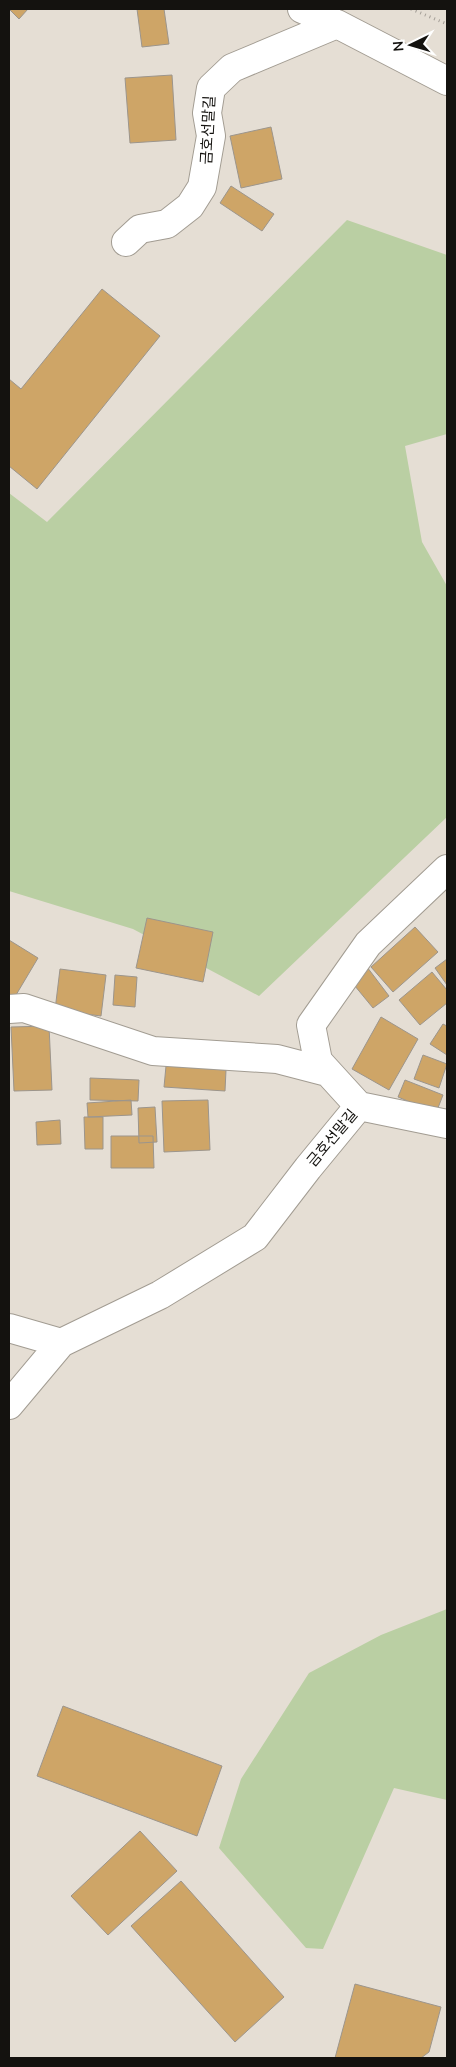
<svg xmlns="http://www.w3.org/2000/svg" width="456" height="2067" viewBox="0 0 456 2067" font-family="'Nunito Sans','Noto Sans KR',sans-serif">
	<style>
		.green { fill: #bacfa3 }
		.building { fill: #cea567; stroke: #9c958c }
		.lines { fill: none; stroke-linecap: round; stroke-linejoin: round }
		.minor-casing { stroke: #a29c92; stroke-width: 30 }
		.path { stroke: #a39d96; stroke-width: 3; stroke-dasharray: 1 4; stroke-linecap: butt }
		.minor { stroke: #fff; stroke-width: 28 }
		.labels { text-anchor: middle; stroke-width: 4; stroke-linejoin: round; paint-order: stroke }
		.street-label { font-size: 15px; fill: #14120f; stroke: #fff }
	</style>
	<rect width="100%" height="100%" fill="#e5ded4"/>
	<path class="green" d="M347,220L447,255V434L405,446L422,542L447,586V817L259,996L133,929L9,891V493L47,522Z
		M447,1609V1800L394,1788L323,1949L306,1948L219,1848L241,1779L309,1673L381,1635Z"/>
	<path class="building" d="M9,9H28L19,19Z
		M137,9H164L169,44L142,47Z
		M172,75L176,140L130,143L125,78Z
		M271,127L282,179L241,188L230,136Z
		M231,186L274,214L262,231L220,203Z
		M102,289L160,336L37,489L9,466V379L21,389Z
		M147,918L213,932L203,982L136,968Z
		M415,927L438,952L393,992L371,967Z
		M9,940L38,958L13,1000L9,997Z
		M447,959V985L435,968Z
		M367,967L389,996L373,1008L350,980Z
		M60,969L106,975L101,1016L55,1010Z
		M432,972L447,990V1003L420,1025L399,1000Z
		M115,975L137,977L135,1007L113,1005Z
		M381,1017L418,1039L389,1090L352,1069Z
		M443,1024L447,1026V1055L430,1044Z
		M49,1026L52,1090L14,1091L11,1027Z
		M423,1055L447,1064L439,1088L414,1079Z
		M166,1066L226,1070L225,1091L164,1087Z
		M90,1078L139,1080L138,1101L90,1100Z
		M405,1080L443,1095L436,1113L398,1097Z
		M131,1100L132,1115L88,1117L87,1103Z
		M208,1100L210,1150L164,1152L162,1101Z
		M155,1107L157,1142L139,1143L138,1108Z
		M84,1117H103V1149H85Z
		M60,1120L61,1144L37,1145L36,1122Z
		M111,1136H153L154,1168H111Z
		M63,1706L222,1766L197,1836L37,1776Z
		M140,1831L177,1871L108,1935L71,1896Z
		M181,1881L284,1997L235,2042L131,1926Z
		M355,1984L441,2007L429,2052L421,2058H335Z"/>
	<g class="lines">
		<defs>
			<path id="minor" d="M302,9L337,24L447,81
				M126,242L140,229L167,224L190,206L202,187L211,136L207,113L211,88L232,68L337,24
				M9,1009L24,1008L153,1051L277,1059L327,1072
				M359,1106L447,1124
				M9,1328L61,1343
				M9,1405L61,1343L160,1295L255,1237L308,1168L359,1106L318,1061L311,1025L368,944L447,869"/>
		</defs>
		<use href="#minor" class="minor-casing"/>
		<path class="path" d="M411,9L447,24"/>
		<use href="#minor" class="minor"/>
	</g>
	<g class="labels">
		<g class="street-label">
			<text transform="translate(208 130) rotate(-87)" y="5">금호선말길</text>
			<text transform="translate(332 1138) rotate(-50)" y="5">금호선말길</text>
		</g>
	</g>
	<rect width="456" height="2067" fill="none" stroke="#14120f" stroke-width="20"/>
	<g transform="translate(411 45) rotate(265)" stroke="#ffffff" stroke-width="4" paint-order="stroke">
	<path d="M0-4L9 19L0 12L-9 19Z" fill="#14120f"/>
	<text y="-8" font-size="14" font-weight="bold" text-anchor="middle" fill="#14120f">N</text>
	</g>
</svg>
